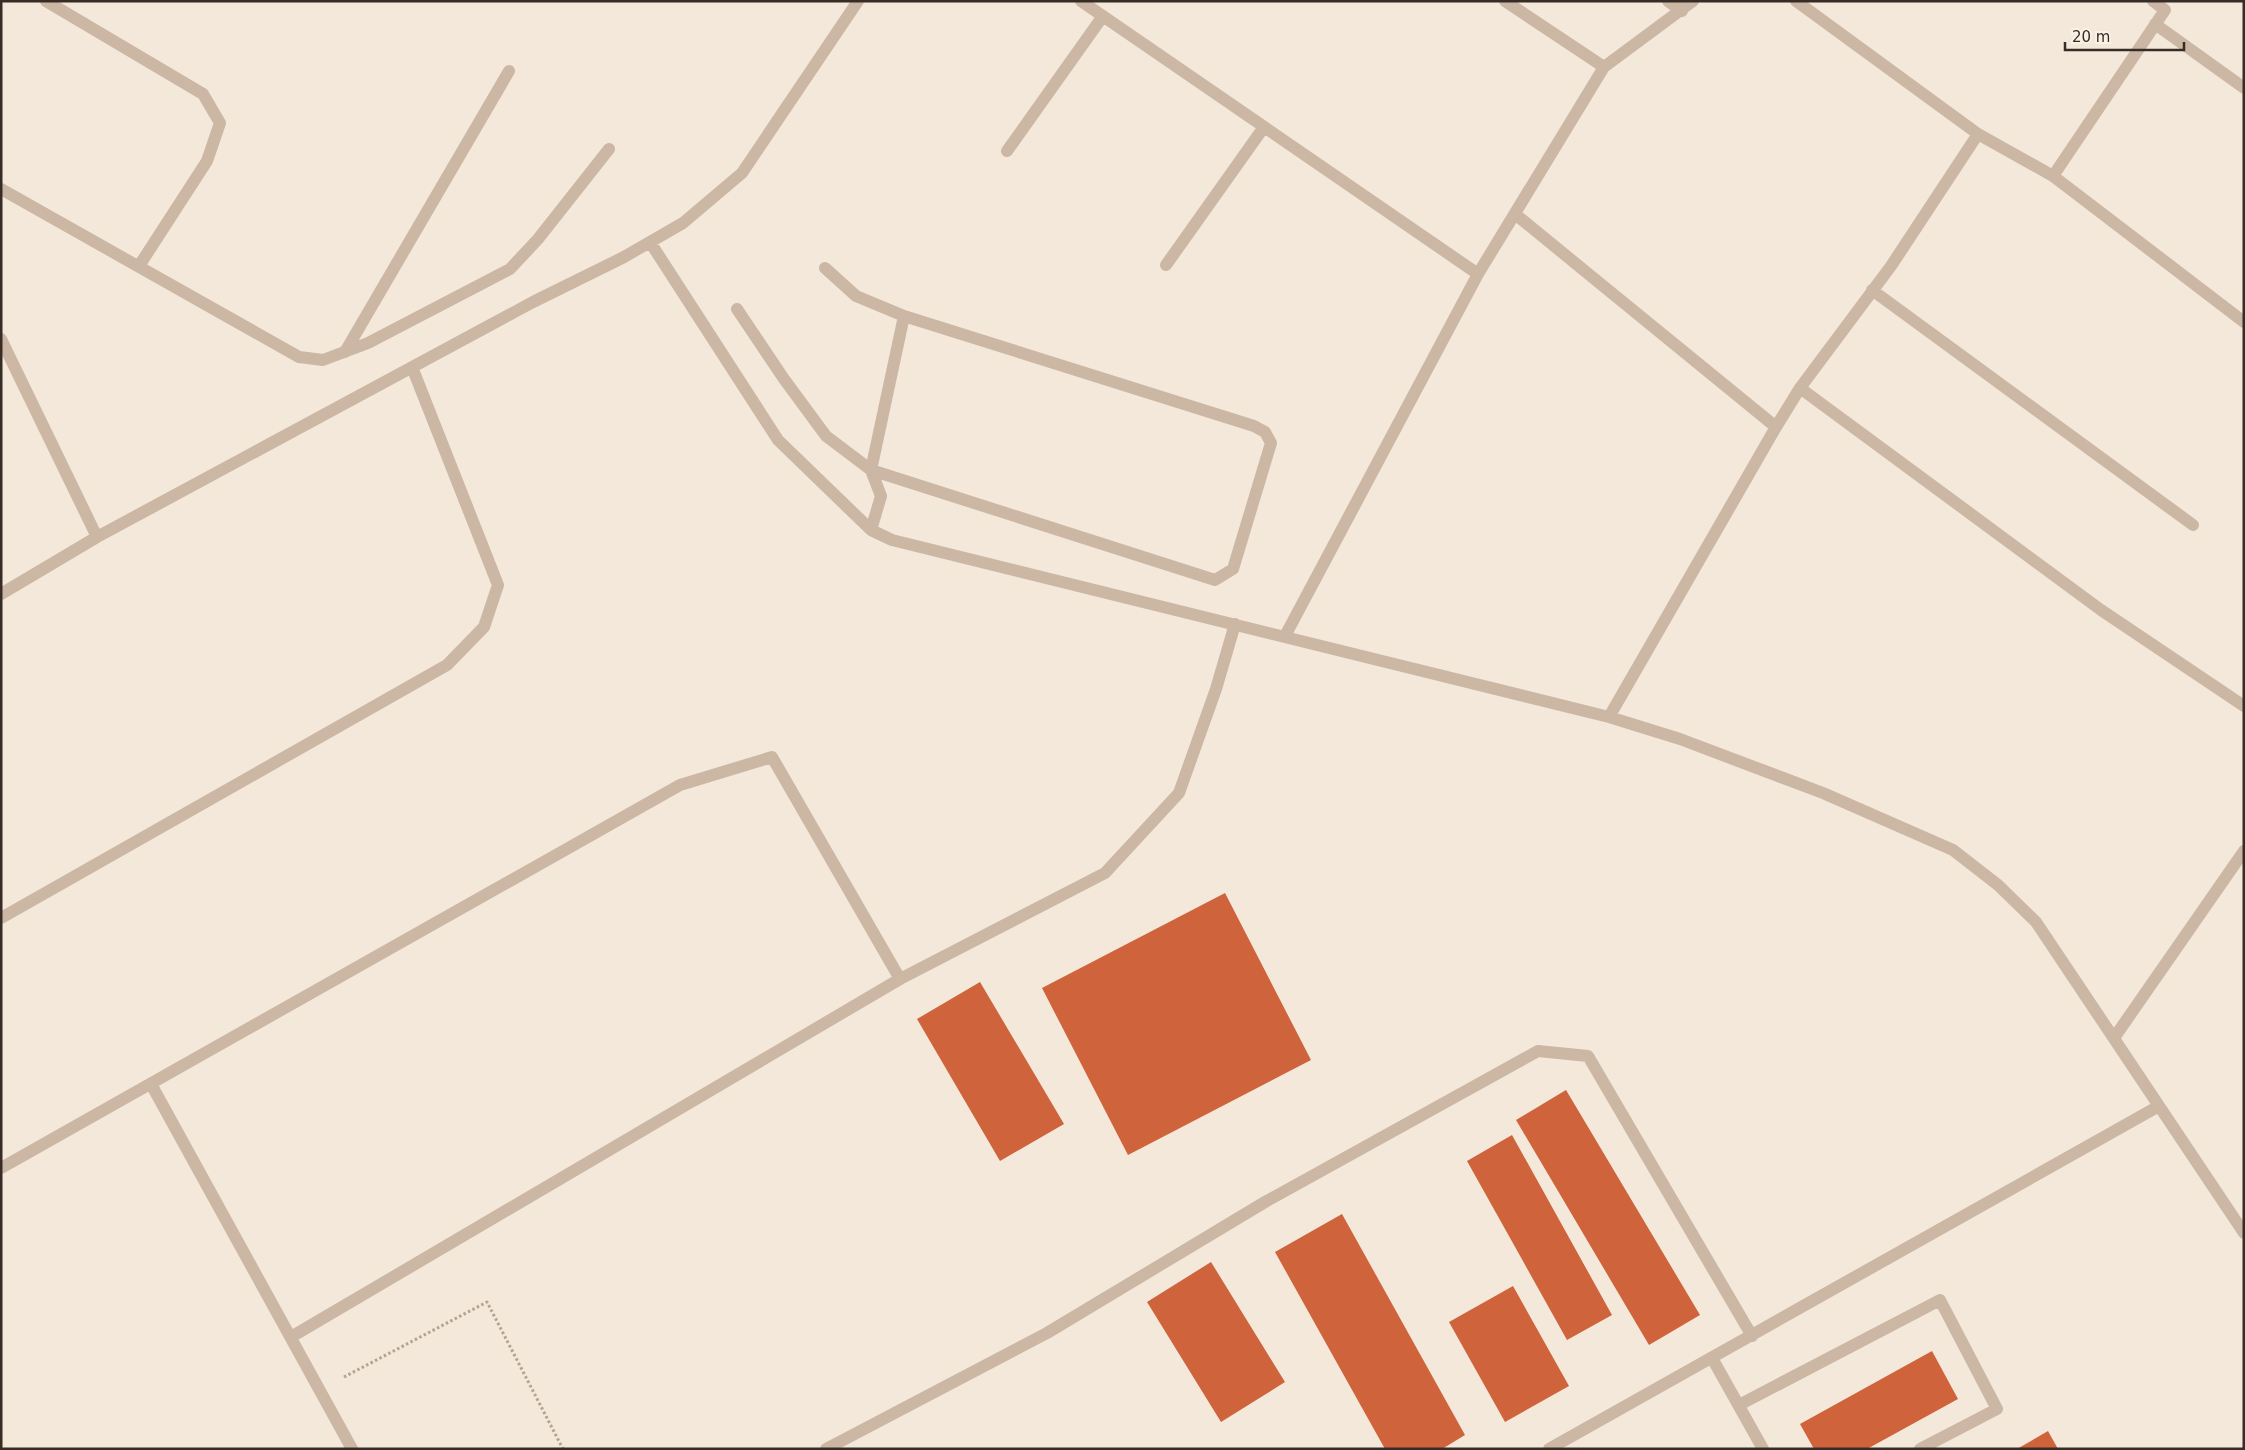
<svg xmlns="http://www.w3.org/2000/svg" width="2245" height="1450" viewBox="0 0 2245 1450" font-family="'DejaVu Sans',sans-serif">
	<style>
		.building { fill: #cf633c }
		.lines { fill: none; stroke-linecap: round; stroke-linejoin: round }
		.path { stroke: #b8a18e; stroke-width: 3; stroke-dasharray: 2.5 2.5; stroke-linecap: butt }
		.minor { stroke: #ccb7a4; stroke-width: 12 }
	</style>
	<rect width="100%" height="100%" fill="#f3e8d9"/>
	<path class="building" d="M1225,893L1311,1060L1128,1155L1042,988Z
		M980,982L1064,1124L1000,1161L917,1019Z
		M1566,1090L1700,1315L1649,1345L1516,1120Z
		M1512,1135L1612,1315L1567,1340L1467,1161Z
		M1342,1214L1465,1435L1442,1449H1385L1275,1252Z
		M1211,1262L1285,1382L1221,1422L1147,1302Z
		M1513,1286L1569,1386L1505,1422L1449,1322Z
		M1932,1351L1958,1399L1867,1449H1814L1800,1424Z
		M2048,1431L2058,1449H2017Z"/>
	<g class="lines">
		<path class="path" d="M344,1377L487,1302L563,1449"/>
		<path class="minor" d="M46,1L203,94L220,123L207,161L139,266
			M1081,1L1478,274
			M1505,1L1604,67
			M1668,1L1682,11
			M1796,1L1978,134L2053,176L2165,10L2153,1
			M2155,24L2244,88
			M1007,151L1103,16
			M2053,176L2244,322
			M1,189L299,357L323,360L368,343L510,269L538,239L609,149
			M1515,214L1776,427
			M650,242L778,440L871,530L892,540L1609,717L1680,739L1823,793L1953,850L1998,885L2036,922L2244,1233
			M1166,265L1264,127
			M1872,290L2193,525
			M737,309L784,379L826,436L871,470L1215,580L1233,569L1271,443L1265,432L1254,426L904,316L856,296L825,268
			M1,339L97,537
			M345,352L509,71
			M1800,388L2101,610L2244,706
			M871,530L881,496L871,470L904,316
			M1,594L97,537L533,302L624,257L683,223L742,173L858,1
			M1285,636L1478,274L1604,67L1693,1
			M1609,717L1776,427L1800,388L1891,266L1978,134
			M1,918L447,665L484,627L498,585L412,367
			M900,979L1105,873L1179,793L1216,689L1235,624
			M2114,1038L2244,851
			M151,1084L352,1449
			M1,1168L680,785L772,757L900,979L291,1337
			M1712,1358L1763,1449
			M1739,1405L1940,1300L1997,1409L1920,1449
			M826,1449L1047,1333L1265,1202L1538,1051L1588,1056L1752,1336
			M1549,1449L2159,1106"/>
	</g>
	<rect width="2245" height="1450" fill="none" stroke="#372c26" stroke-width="5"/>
	<path d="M2065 42v8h119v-8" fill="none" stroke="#372c26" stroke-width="2.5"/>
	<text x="2072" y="42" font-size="15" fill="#372c26" stroke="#fbf2e6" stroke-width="4" paint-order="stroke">20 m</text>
</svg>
